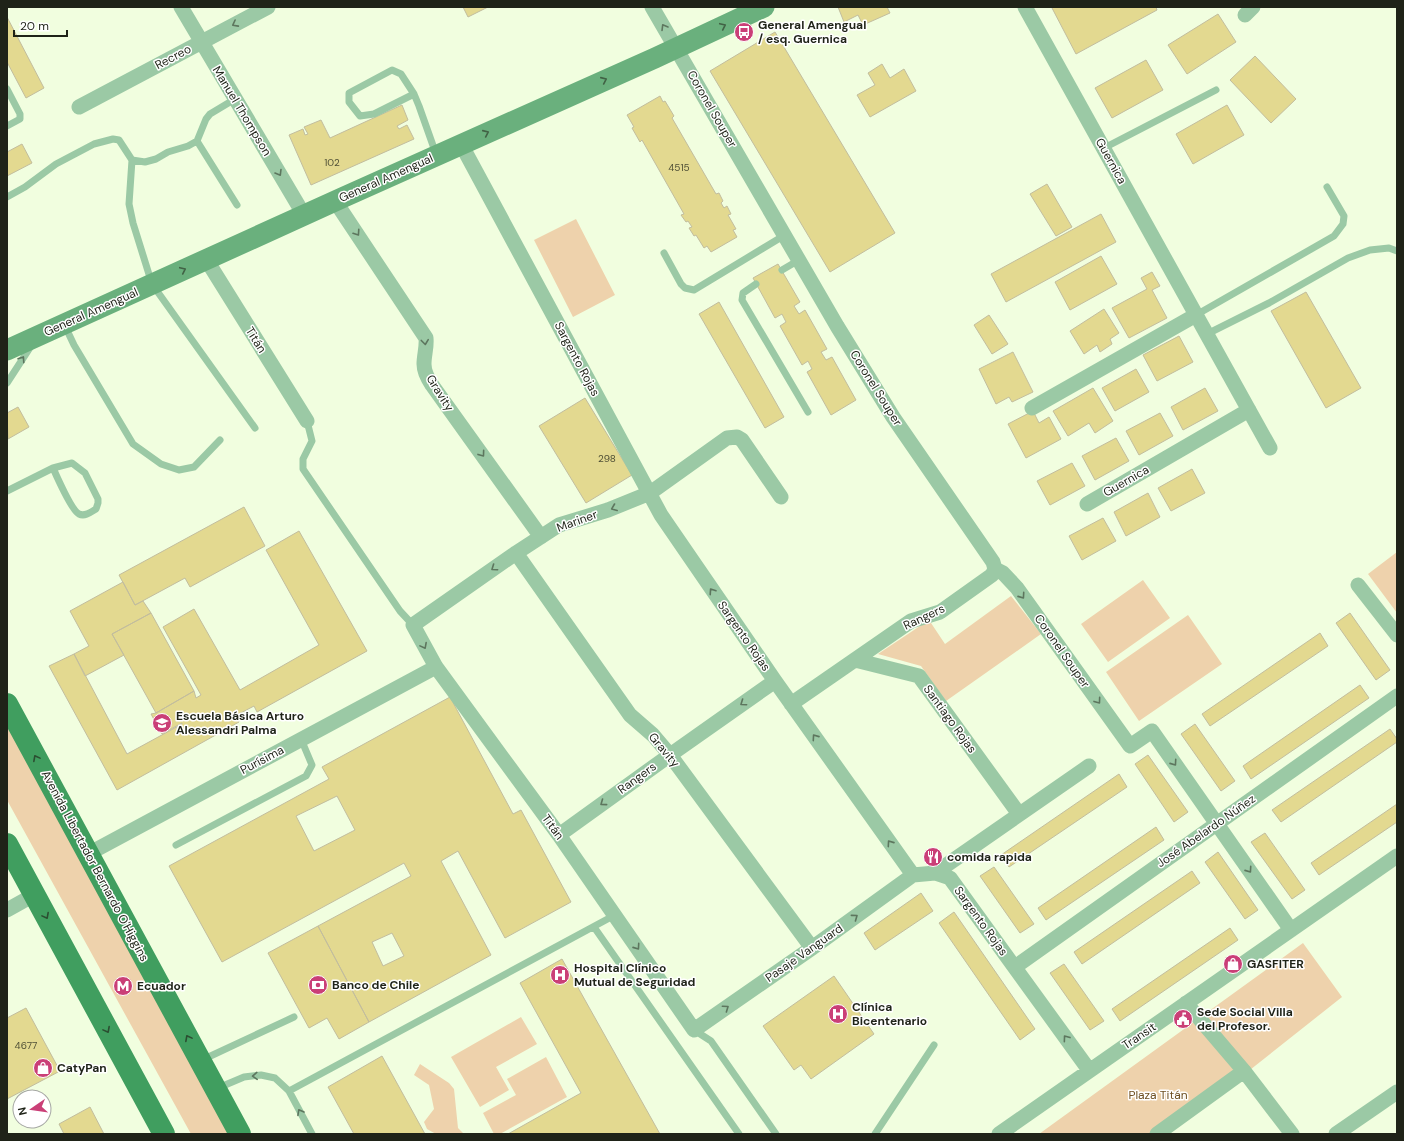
<svg xmlns="http://www.w3.org/2000/svg" width="1404" height="1141" viewBox="0 0 1404 1141" font-family="'DM Sans',sans-serif">
	<style>
		.green { fill: #eed2ac }
		.building { fill: #e3d990; stroke: #c2bd9e; fill-rule: evenodd }
		.lines { fill: none; stroke-linecap: round; stroke-linejoin: round }
		.lane { stroke: #9bc9a5; stroke-width: 7 }
		.street { stroke: #9bc9a5; stroke-width: 15 }
		.secondary { stroke: #6ab07d; stroke-width: 21 }
		.primary { stroke: #409e5f; stroke-width: 22 }
		.oneway { stroke: #5d765e }
		.oneway2 { stroke: #416245 }
		.oneway3 { stroke: #2b4e31 }
		.labels { text-anchor: middle; stroke-width: 3; stroke-linejoin: round; paint-order: stroke }
		.number-label { font-size: 10px; fill: #505036 }
		.poi-label { font-size: 12px; font-weight: bold; fill: #1f2318; stroke: #fff; text-anchor: start }
		.street-label { font-size: 12px; fill: #1f2318; stroke: #fff }
		.park-label { font-size: 12px; fill: #6e5022; stroke: #fff }
	</style>
	<rect width="100%" height="100%" fill="#f1fedf"/>
	<path class="green" d="M576,219L615,295L573,317L534,240Z
		M1397,552V613L1368,574Z
		M1143,580L1170,618L1108,662L1081,624Z
		M1011,596L1041,634L946,701L921,666L878,654L929,620L945,644Z
		M1188,615L1222,664L1139,721L1106,672Z
		M7,721L230,1134H191L7,800Z
		M1303,943L1342,997L1169,1134H1039Z
		M521,1017L537,1044L496,1067L509,1090L480,1107L451,1057Z
		M546,1057L567,1097L500,1134H494L483,1113L516,1095L507,1079Z
		M420,1064L449,1083L454,1089L458,1128L464,1134H436L427,1129L424,1122L434,1109L429,1085L414,1075Z"/>
	<path class="building" d="M463,7H488L468,17Z
		M838,7H887L890,13L863,25L858,15L844,22Z
		M1053,7H1156L1157,10L1076,54L1052,8Z
		M1218,14L1236,42L1187,74L1168,45Z
		M7,17L44,88L26,98L7,62Z
		M775,32L895,233L830,272L710,71Z
		M1255,56L1296,99L1271,123L1230,80Z
		M1146,60L1163,90L1112,118L1095,88Z
		M882,64L890,78L904,69L916,91L870,117L857,95L875,85L868,73Z
		M660,96L663,102L665,101L674,116L672,118L716,194L719,193L723,201L721,203L724,208L727,206L731,214L728,215L736,229L733,230L737,237L711,252L707,246L704,248L696,235L694,236L689,228L692,227L688,221L686,222L681,215L684,214L642,140L640,142L632,128L634,127L627,115Z
		M402,105L408,120L397,126L399,129L407,125L414,139L311,185L289,135L303,129L305,135L308,134L304,127L321,120L330,138Z
		M1227,105L1244,135L1193,164L1176,134Z
		M22,144L32,163L7,176V152Z
		M1047,184L1072,227L1056,236L1030,194Z
		M1101,214L1116,242L1006,302L991,274Z
		M1101,256L1117,284L1070,310L1055,282Z
		M778,264L800,302L794,306L799,314L805,310L827,349L821,352L826,360L832,357L856,400L831,415L807,372L812,369L808,361L802,365L780,326L786,322L782,314L775,318L753,278Z
		M1152,272L1160,286L1152,290L1167,318L1129,338L1112,308L1147,289L1141,278Z
		M1306,292L1361,388L1326,408L1271,311Z
		M719,302L784,417L765,428L699,314Z
		M1104,309L1119,333L1110,339L1112,344L1100,352L1097,345L1084,354L1070,331Z
		M989,315L1008,344L992,354L974,325Z
		M1179,336L1193,362L1157,381L1143,355Z
		M1013,352L1033,392L1012,402L1009,397L996,404L979,369Z
		M1136,369L1149,392L1115,411L1102,388Z
		M1093,388L1113,421L1095,433L1089,423L1068,436L1053,411Z
		M1205,388L1218,411L1183,430L1171,407Z
		M585,398L632,475L586,503L539,426Z
		M18,407L29,427L8,439L7,413Z
		M1033,411L1039,423L1049,417L1061,439L1026,458L1008,424Z
		M1160,413L1173,436L1139,455L1126,431Z
		M1116,438L1129,461L1095,480L1082,456Z
		M1072,463L1085,486L1050,505L1037,481Z
		M1192,469L1205,493L1171,511L1158,488Z
		M1148,493L1160,517L1126,536L1114,512Z
		M244,507L265,546L190,587L185,578L135,605L119,575Z
		M1103,518L1116,541L1082,560L1069,536Z
		M299,531L367,651L257,712L254,706L235,716L239,722L117,790L49,666L74,654L127,754L182,724V723L162,734L151,714L156,713L194,691L196,698L201,695L163,627L194,609L240,690L319,645L266,550Z
		M123,582L135,605L143,601L151,613L112,634L124,655L85,676L74,654L89,646L70,611Z
		M151,613L194,691L156,713L112,634Z
		M1350,613L1390,670L1376,680L1336,623Z
		M1320,633L1328,646L1210,726L1202,714Z
		M1360,685L1369,698L1251,779L1243,766Z
		M450,697L513,814L521,810L571,902L505,938L458,851L441,861L491,955L369,1022L318,926L411,876L404,863L222,962L169,866L329,779L322,767ZM337,796L355,830L314,851L296,816ZM392,933L404,956L383,966L372,942Z
		M1195,724L1235,781L1221,791L1181,734Z
		M1390,729L1397,739V742L1281,822L1272,810Z
		M1148,755L1188,812L1174,822L1135,764Z
		M1119,774L1127,787L1009,867L1001,855Z
		M1397,804V822L1319,875L1311,863Z
		M1156,827L1164,840L1046,920L1038,908Z
		M1265,833L1305,890L1292,899L1251,842Z
		M1218,852L1258,910L1245,919L1205,862Z
		M994,867L1034,924L1020,933L980,876Z
		M1192,871L1200,883L1082,964L1074,952Z
		M921,893L933,911L875,950L864,933Z
		M954,912L1035,1029L1020,1040L939,923Z
		M318,926L369,1022L339,1039L327,1018L309,1028L268,953Z
		M1230,928L1238,940L1120,1021L1112,1009Z
		M562,959L660,1134H508L581,1093L520,983Z
		M1064,964L1104,1021L1090,1030L1050,973Z
		M834,976L874,1034L811,1079L801,1065L794,1070L763,1026Z
		M26,1008L60,1071L7,1099V1018Z
		M382,1056L425,1134H354L328,1087Z
		M90,1107L104,1134H64L59,1124Z"/>
	<g class="lines">
		<path class="lane" d="M7,89L20,114V119L7,126
			M414,94L374,114L360,116L349,102V93L392,70L401,74L414,94L419,106L436,154
			M197,141L237,205
			M1104,148L1216,90
			M132,160L145,162L156,159L168,152L188,146L197,141L206,119L210,114L235,99
			M7,197L25,187L56,164L94,144L113,139L119,140L132,160L129,204L133,223L152,284L255,428
			M664,253L681,284L685,288L694,290L785,235
			M782,270L799,260
			M756,284L743,293L742,300L808,412
			M1196,315L1334,236L1343,224L1344,216L1327,187
			M65,326L74,345L133,444L161,464L179,470L194,467L220,440
			M1207,334L1269,303L1348,258L1370,250L1389,248L1397,251
			M7,383L31,346
			M307,421L312,441L303,459V469L400,611L413,625
			M7,491L53,468L72,463L85,473L98,499V503L96,509C91,512 85,517 79,514C72,511 57,477 53,468
			M176,845L306,776L312,765L301,739
			M594,927L739,1134
			M694,1030L711,1041L776,1134
			M202,1060L294,1017
			M218,1088L244,1077L261,1075L275,1078L289,1091L312,1134
			M289,1091L615,915
			M875,1134L934,1045"/>
		<path class="street" d="M181,7L304,215
			M652,7L837,326L893,417L993,562L995,569
			M1025,7L1270,448
			M1245,15L1253,7
			M79,107L268,7
			M461,144L661,515L775,681L913,875
			M335,201L426,338C427,347 424,355 424,364C424,371 428,379 432,385L541,537
			M206,259L307,421
			M1032,408L1196,315
			M781,497L742,440L737,437L727,438L650,493L608,510L559,525L516,553L413,625L436,667L559,835L694,1030L812,948L913,875
			M1087,504L1249,410
			M516,553L630,715L653,735L670,755L812,948
			M995,569L1003,573L1017,588L1130,746L1152,731L1291,930
			M1358,585L1397,635
			M855,660L919,676L1019,814
			M791,704L911,621L940,612L992,575L995,569
			M559,835L670,755L775,681
			M88,854L436,667
			M935,873L1089,766
			M913,875L935,873L950,878L1089,1070
			M7,910L34,895
			M1015,967L1397,696
			M1186,1003L1244,1071L1292,1134
			M999,1134L1397,856
			M1157,1134L1244,1071
			M1336,1134L1397,1092"/>
		<path class="secondary" d="M7,350L344,197L655,58L764,7"/>
		<path class="primary" d="M7,704L240,1134
			M7,844L164,1134"/>
	</g>
	<defs><path id="oneway-chevron" d="M-2-3.5L2.5 0L-2 3.5" fill="none" stroke-width="1.6" stroke-linecap="round" stroke-linejoin="round"/></defs>
	<g class="oneway">
		<use href="#oneway-chevron" transform="translate(235 24) rotate(152)"/>
		<use href="#oneway-chevron" transform="translate(664 27) rotate(-121)"/>
		<use href="#oneway-chevron" transform="translate(279 173) rotate(59)"/>
		<use href="#oneway-chevron" transform="translate(357 233) rotate(56)"/>
		<use href="#oneway-chevron" transform="translate(425 342) rotate(83)"/>
		<use href="#oneway-chevron" transform="translate(22 359) rotate(-56)"/>
		<use href="#oneway-chevron" transform="translate(482 454) rotate(54)"/>
		<use href="#oneway-chevron" transform="translate(614 508) rotate(158)"/>
		<use href="#oneway-chevron" transform="translate(494 568) rotate(145)"/>
		<use href="#oneway-chevron" transform="translate(712 591) rotate(-124)"/>
		<use href="#oneway-chevron" transform="translate(1022 596) rotate(55)"/>
		<use href="#oneway-chevron" transform="translate(424 646) rotate(62)"/>
		<use href="#oneway-chevron" transform="translate(1098 701) rotate(54)"/>
		<use href="#oneway-chevron" transform="translate(743 703) rotate(145)"/>
		<use href="#oneway-chevron" transform="translate(815 737) rotate(-125)"/>
		<use href="#oneway-chevron" transform="translate(1174 763) rotate(55)"/>
		<use href="#oneway-chevron" transform="translate(603 803) rotate(144)"/>
		<use href="#oneway-chevron" transform="translate(890 843) rotate(-125)"/>
		<use href="#oneway-chevron" transform="translate(1249 870) rotate(55)"/>
		<use href="#oneway-chevron" transform="translate(855 917) rotate(-36)"/>
		<use href="#oneway-chevron" transform="translate(637 947) rotate(55)"/>
		<use href="#oneway-chevron" transform="translate(726 1008) rotate(-35)"/>
		<use href="#oneway-chevron" transform="translate(1066 1038) rotate(-126)"/>
		<use href="#oneway-chevron" transform="translate(255 1076) rotate(177)"/>
		<use href="#oneway-chevron" transform="translate(300 1112) rotate(-119)"/>
	</g>
	<g class="oneway2">
		<use href="#oneway-chevron" transform="translate(723 26) rotate(-25)"/>
		<use href="#oneway-chevron" transform="translate(604 80) rotate(-24)"/>
		<use href="#oneway-chevron" transform="translate(486 133) rotate(-24)"/>
		<use href="#oneway-chevron" transform="translate(183 270) rotate(-25)"/>
	</g>
	<g class="oneway3">
		<use href="#oneway-chevron" transform="translate(36 758) rotate(-118)"/>
		<use href="#oneway-chevron" transform="translate(46 916) rotate(62)"/>
		<use href="#oneway-chevron" transform="translate(107 1030) rotate(62)"/>
		<use href="#oneway-chevron" transform="translate(188 1038) rotate(-118)"/>
	</g>
	<defs>
		<symbol id="bus-disc" viewBox="-11 -11 22 22"><circle r="9.5" fill="#ca3f77" stroke="#fff"/><path d="M-5-6H5V4H4V6H2V4H-2V6H-4V4H-5ZM-3.5-4V0h7V-4ZM-3.5 1.2v1.5H-2V1.2ZM2 1.2v1.5H3.5V1.2Z" fill="#fff"/></symbol>
		<symbol id="school-disc" viewBox="-11 -11 22 22"><circle r="9.5" fill="#ca3f77" stroke="#fff"/><path d="M0-5L7-2L0 1L-7-2ZM-4 1L0 2.5L4 1V4Q0 6-4 4Z" fill="#fff"/></symbol>
		<symbol id="restaurant-disc" viewBox="-11 -11 22 22"><circle r="9.5" fill="#ca3f77" stroke="#fff"/><path d="M-5-6h1v4h1v-4h1v4h1v-4h1v5L-1.5 .5V6h-2V.5L-5-1ZM5-6V6H3V1.5H1.5Q1.5-4 5-6Z" fill="#fff"/></symbol>
		<symbol id="shop-disc" viewBox="-11 -11 22 22"><circle r="9.5" fill="#ca3f77" stroke="#fff"/><path d="M-5-2.5h2.3a2.7 3.5 0 0 1 5.4 0H5L5.5 6h-11ZM-1.5-2.5h3a1.5 2.3 0 0 0-3 0Z" fill="#fff"/></symbol>
		<symbol id="hospital-disc" viewBox="-11 -11 22 22"><circle r="9.5" fill="#ca3f77" stroke="#fff"/><path d="M-5-5h3v3.5h4V-5h3V5h-3V1.5h-4V5h-3Z" fill="#fff"/></symbol>
		<symbol id="bank-disc" viewBox="-11 -11 22 22"><circle r="9.5" fill="#ca3f77" stroke="#fff"/><path d="M-6-4H6V4H-6ZM0-2.3a2.3 2.3 0 1 0 0 4.6a2.3 2.3 0 1 0 0-4.6Z" fill="#fff"/></symbol>
		<symbol id="metro-disc" viewBox="-11 -11 22 22"><circle r="9.5" fill="#ca3f77" stroke="#fff"/><path d="M-5.5 5V-5H-3L0 0L3-5H5.5V5H3V-.5L0 4L-3-.5V5Z" fill="#fff"/></symbol>
		<symbol id="civic-disc" viewBox="-11 -11 22 22"><circle r="9.5" fill="#ca3f77" stroke="#fff"/><path d="M-.6-6.5H3V-4.5H.6V-3L4-1V1h2V6H-6V1h2V-1L-.6-3ZM-1.2 2.5V6h2.4V2.5Z" fill="#fff"/></symbol>
	</defs>
	<g fill-rule="evenodd">
		<use href="#bus-disc" x="733" y="21" width="22" height="22"/>
		<use href="#school-disc" x="151" y="712" width="22" height="22"/>
		<use href="#restaurant-disc" x="922" y="846" width="22" height="22"/>
		<use href="#shop-disc" x="1222" y="953" width="22" height="22"/>
		<use href="#hospital-disc" x="549" y="964" width="22" height="22"/>
		<use href="#bank-disc" x="307" y="974" width="22" height="22"/>
		<use href="#metro-disc" x="112" y="975" width="22" height="22"/>
		<use href="#hospital-disc" x="827" y="1003" width="22" height="22"/>
		<use href="#civic-disc" x="1172" y="1008" width="22" height="22"/>
		<use href="#shop-disc" x="32" y="1057" width="22" height="22"/>
	</g>
	<g class="labels">
		<g class="number-label">
			<text x="332" y="166">102</text>
			<text x="679" y="171">4515</text>
			<text x="607" y="462">298</text>
			<text x="26" y="1049">4677</text>
		</g>
		<g class="poi-label">
			<text x="758" y="29">General Amengual<tspan x="758" dy="14">/ esq. Guernica</tspan></text>
			<text x="176" y="720">Escuela Básica Arturo<tspan x="176" dy="14">Alessandri Palma</tspan></text>
			<text x="947" y="861">comida rapida</text>
			<text x="1247" y="968">GASFITER</text>
			<text x="574" y="972">Hospital Clínico<tspan x="574" dy="14">Mutual de Seguridad</tspan></text>
			<text x="332" y="989">Banco de Chile</text>
			<text x="137" y="990">Ecuador</text>
			<text x="852" y="1011">Clínica<tspan x="852" dy="14">Bicentenario</tspan></text>
			<text x="1197" y="1016">Sede Social Villa<tspan x="1197" dy="14">del Profesor.</tspan></text>
			<text x="57" y="1072">CatyPan</text>
		</g>
		<g class="street-label">
			<text transform="translate(173 57) rotate(-28)" y="4">Recreo</text>
			<text transform="translate(712 109) rotate(60)" y="4">Coronel Souper</text>
			<text transform="translate(242 111) rotate(59)" y="4">Manuel Thompson</text>
			<text transform="translate(1111 161) rotate(61)" y="4">Guernica</text>
			<text transform="translate(386 178) rotate(-24)" y="4">General Amengual</text>
			<text transform="translate(91 312) rotate(-24)" y="4">General Amengual</text>
			<text transform="translate(256 340) rotate(58)" y="4">Titán</text>
			<text transform="translate(577 359) rotate(62)" y="4">Sargento Rojas</text>
			<text transform="translate(876 388) rotate(58)" y="4">Coronel Souper</text>
			<text transform="translate(440 393) rotate(58)" y="4">Gravity</text>
			<text transform="translate(1126 481) rotate(-30)" y="4">Guernica</text>
			<text transform="translate(577 521) rotate(-20)" y="4">Mariner</text>
			<text transform="translate(924 617) rotate(-25)" y="4">Rangers</text>
			<text transform="translate(744 636) rotate(55)" y="4">Sargento Rojas</text>
			<text transform="translate(1062 651) rotate(55)" y="4">Coronel Souper</text>
			<text transform="translate(950 719) rotate(54)" y="4">Santiago Rojas</text>
			<text transform="translate(664 750) rotate(50)" y="4">Gravity</text>
			<text transform="translate(262 760) rotate(-28)" y="4">Purísima</text>
			<text transform="translate(637 778) rotate(-36)" y="4">Rangers</text>
			<text transform="translate(553 827) rotate(54)" y="4">Titán</text>
			<text transform="translate(1206 831) rotate(-35)" y="4">José Abelardo Núñez</text>
			<text transform="translate(95 866) rotate(62)" y="4">Avenida Libertador Bernardo O'Higgins</text>
			<text transform="translate(981 921) rotate(54)" y="4">Sargento Rojas</text>
			<text transform="translate(804 953) rotate(-35)" y="4">Pasaje Vanguard</text>
			<text transform="translate(1139 1036) rotate(-34)" y="4">Transit</text>
		</g>
		<g class="park-label">
			<text x="1158" y="1099">Plaza Titán</text>
		</g>
	</g>
	<rect width="1404" height="1141" fill="none" stroke="#1f2318" stroke-width="16"/>
	<g transform="translate(32 1109) rotate(257)"><circle r="19" fill="#ffffff" stroke="#a5a7a3"/>
	<path d="M0-3L7 15L0 10L-7 15Z" fill="#ca3f77"/>
	<text y="-6" font-size="11" font-weight="bold" text-anchor="middle" fill="#1f2318">N</text>
	</g>
	<path d="M14 30v6h53v-6" fill="none" stroke="#1f2318" stroke-width="2"/>
	<text x="20" y="30" font-size="12" fill="#1f2318" stroke="#ffffff" stroke-width="3" paint-order="stroke">20 m</text>
</svg>
